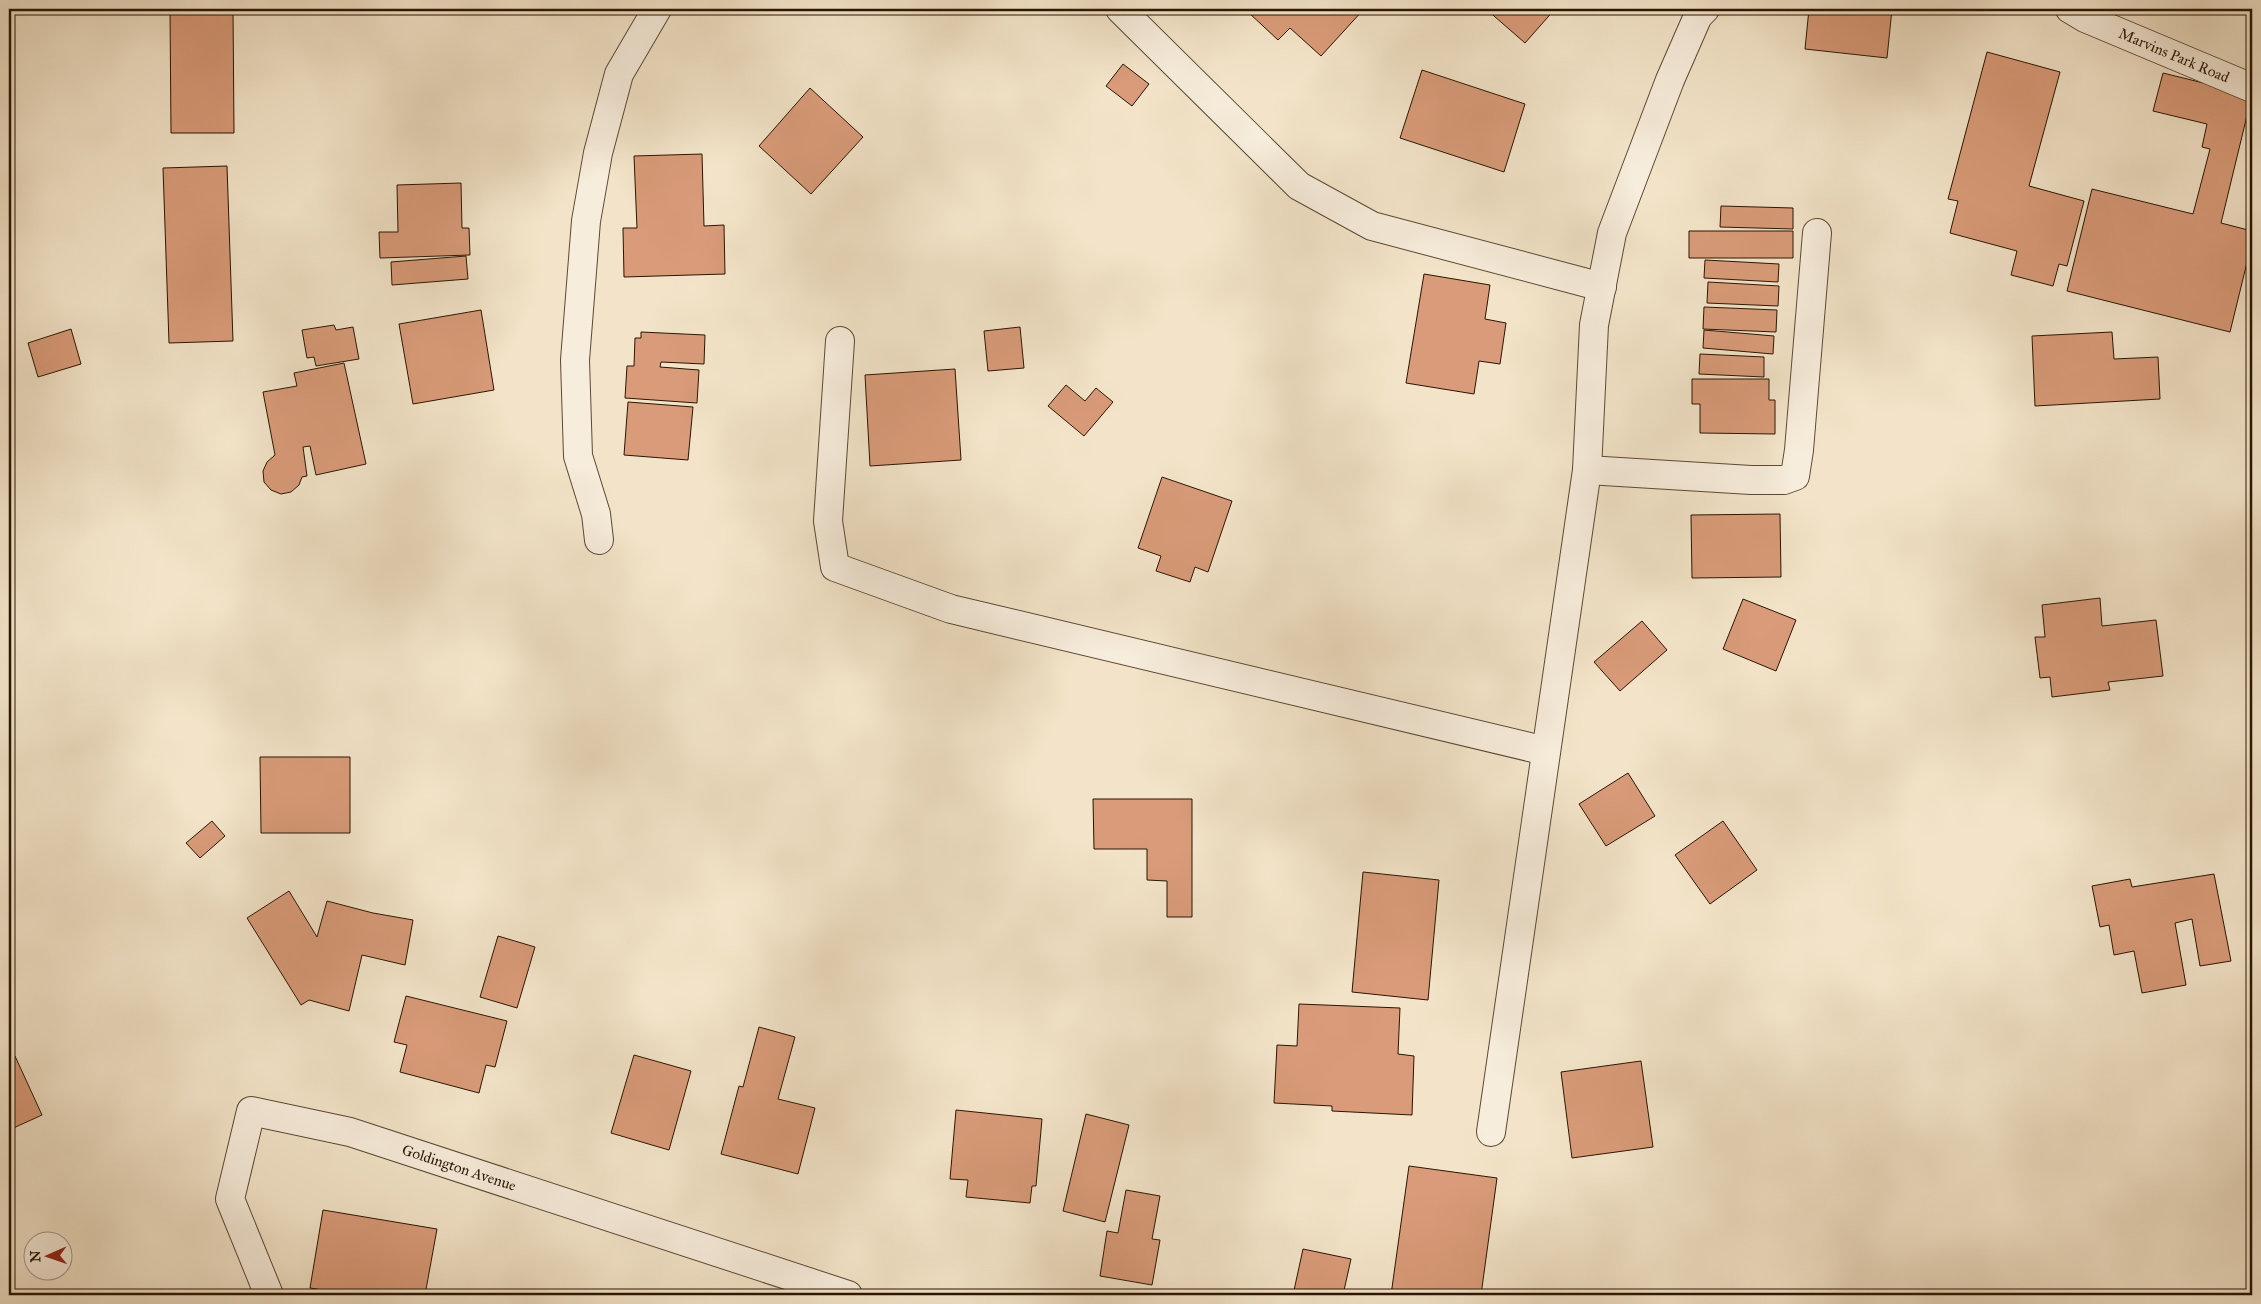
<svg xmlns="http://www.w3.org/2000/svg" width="2261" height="1304" viewBox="0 0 2261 1304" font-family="'IM FELL Great Primer',serif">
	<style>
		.building { fill: #d99b79; stroke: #291502 }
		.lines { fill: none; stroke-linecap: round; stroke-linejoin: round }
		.minor-casing { stroke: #5c4934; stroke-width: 30 }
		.minor { stroke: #f7eddc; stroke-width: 28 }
		.labels { text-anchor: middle; stroke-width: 4; stroke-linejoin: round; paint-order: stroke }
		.street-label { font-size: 15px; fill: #291502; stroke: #f7eddc }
	</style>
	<rect width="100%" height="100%" fill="#f3e4c9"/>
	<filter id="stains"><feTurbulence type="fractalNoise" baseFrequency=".004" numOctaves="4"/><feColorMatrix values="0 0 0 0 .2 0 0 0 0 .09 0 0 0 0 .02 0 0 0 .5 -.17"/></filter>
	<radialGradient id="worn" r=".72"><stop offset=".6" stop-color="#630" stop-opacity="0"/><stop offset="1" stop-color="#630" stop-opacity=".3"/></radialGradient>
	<path class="building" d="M170,9H233L234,133H171Z
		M1250,9H1364L1321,56L1290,28L1278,40L1248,12Z
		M1486,9H1555L1525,43Z
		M1809,9H1892L1887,58L1805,49Z
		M1987,52L2060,72L2029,186L2084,201L2067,266L2059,264L2053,286L2011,275L2017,251L1950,233L1958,201L1948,199Z
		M1123,64L1149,84L1132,106L1106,86Z
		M1422,70L1525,104L1504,172L1400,138Z
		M2163,73L2252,95L2221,223L2252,231V242L2230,332L2067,291L2092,189L2193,214L2210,149L2202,147L2207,124L2153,111Z
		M810,88L863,137L811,194L759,146Z
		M702,154L704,226L724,225L725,274L624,277L623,228H637L634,156Z
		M227,166L233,341L169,343L163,168Z
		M461,183L462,228H469L470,255L380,258L379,232H398L397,185Z
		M1721,206L1793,208V229L1720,227Z
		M1689,231H1793V258H1689Z
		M466,256L468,279L392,285L391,262Z
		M1705,260L1779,264L1778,282L1704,278Z
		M1424,274L1490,285L1485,319L1506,323L1500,364L1479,361L1474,394L1406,383Z
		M1708,282L1779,286L1778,306L1707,303Z
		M1704,307L1777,310L1776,332L1703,329Z
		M481,310L494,390L413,404L399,324Z
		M334,325L336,330L353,327L359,359L316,366L314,357L307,358L302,330Z
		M1020,327L1024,368L988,371L984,331Z
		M71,329L81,364L38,377L28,343Z
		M1704,330L1774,336L1773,354L1703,348Z
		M641,332L705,335L704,364L661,362L660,367L699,370L697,403L625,398L627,366H634L635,338H641Z
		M2112,332L2114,359L2158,357L2160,399L2035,406L2032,336Z
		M1700,354L1764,357V377L1699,374Z
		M344,363L366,464L316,475L310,446L303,447L307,476L302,477L299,485L291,492L281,494L271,490L264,482L263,471L267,462L275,455L263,392L297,386L294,373Z
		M955,369L961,460L870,466L865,375Z
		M1692,379H1769V400H1775V434L1700,433V404H1692Z
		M1066,385L1085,401L1096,388L1113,402L1084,436L1048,406Z
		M628,402L693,407L688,460L624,455Z
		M1162,477L1232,501L1208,572L1195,567L1190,582L1156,571L1161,556L1138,548Z
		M1780,514L1781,577L1692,578L1691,515Z
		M2100,598L2102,626L2156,620L2163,676L2108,682L2110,690L2052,697L2050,677L2040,678L2035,637H2045L2042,605Z
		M1743,599L1796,620L1776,671L1723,649Z
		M1642,621L1667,650L1620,691L1594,662Z
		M260,757H350V833H261Z
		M1628,773L1655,816L1606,846L1579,804Z
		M1093,799H1192V917H1167V881L1147,880V849H1094Z
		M212,821L225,836L200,858L186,843Z
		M1723,821L1757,870L1710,904L1675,855Z
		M1363,872L1439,880L1428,1000L1352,992Z
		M2214,874L2231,961L2200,966L2192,919L2175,923L2186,985L2142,993L2134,951L2114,955L2109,925L2100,927L2092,886L2130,879L2132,887Z
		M289,891L317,937L327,901L373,913L413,920L405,965L362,955L349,1011L309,1000L301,1005L247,918Z
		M498,936L535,947L517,1008L480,997Z
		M406,996L507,1021L495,1067L486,1065L479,1093L400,1072L407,1045L394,1042Z
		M1299,1004L1400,1008L1398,1054L1414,1056L1412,1115L1332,1111V1106L1274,1103L1277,1045L1297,1046Z
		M759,1027L795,1037L778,1099L815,1108L798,1174L721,1154L739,1086L743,1087Z
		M9,1054L11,1058L15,1056L42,1115L9,1130Z
		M634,1055L691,1071L669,1150L611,1133Z
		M1641,1061L1653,1147L1572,1158L1561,1072Z
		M956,1110L1042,1119L1036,1186H1032L1030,1203L966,1197L968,1180L950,1179Z
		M1086,1114L1129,1125L1105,1222L1063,1211Z
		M1409,1166L1497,1178L1481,1295H1391Z
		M1126,1190L1160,1196L1152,1239L1160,1240L1152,1285L1100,1276L1107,1231L1118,1233Z
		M323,1210L437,1229L425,1295H354L310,1288Z
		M1303,1249L1351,1259L1343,1295H1293Z"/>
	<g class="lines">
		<defs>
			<g id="minor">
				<path d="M1120,9L1299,186L1372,226L1602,287"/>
				<path id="s1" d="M2070,9L2085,18L2252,88"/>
				<path d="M840,341L828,521L835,567L951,609L1546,751"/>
				<path d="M1587,470L1751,480H1784L1795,476L1799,450L1817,233"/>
				<path d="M599,540L596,514L578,456L575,360L586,221L598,153L619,74L657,9"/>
				<path d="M1491,1132L1587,470L1594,325L1612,233L1670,80L1698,16L1705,9"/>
				<path id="s2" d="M269,1295L230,1199L251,1111L350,1132L848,1295"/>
			</g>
		</defs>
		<use href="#minor" class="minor-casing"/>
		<use href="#minor" class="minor"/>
	</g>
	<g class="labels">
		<g class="street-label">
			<text dy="5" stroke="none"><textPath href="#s1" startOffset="114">Marvins Park Road</textPath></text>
			<text dy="5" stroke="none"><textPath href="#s2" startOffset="410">Goldington Avenue</textPath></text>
		</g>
	</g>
	<rect width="2261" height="1304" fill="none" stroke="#f3e4c9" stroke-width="30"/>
	<rect x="10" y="10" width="2241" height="1284" fill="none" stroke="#291502" stroke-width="2.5"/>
	<rect x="15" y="15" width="2231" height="1274" fill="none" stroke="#291502"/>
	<g transform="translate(48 1256) rotate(268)"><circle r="24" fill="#f7eddc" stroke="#a59785"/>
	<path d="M0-4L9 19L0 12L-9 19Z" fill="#8f2418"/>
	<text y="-8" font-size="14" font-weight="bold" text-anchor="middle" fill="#291502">N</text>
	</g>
	<rect width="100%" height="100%" filter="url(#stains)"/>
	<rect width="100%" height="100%" fill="url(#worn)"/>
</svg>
